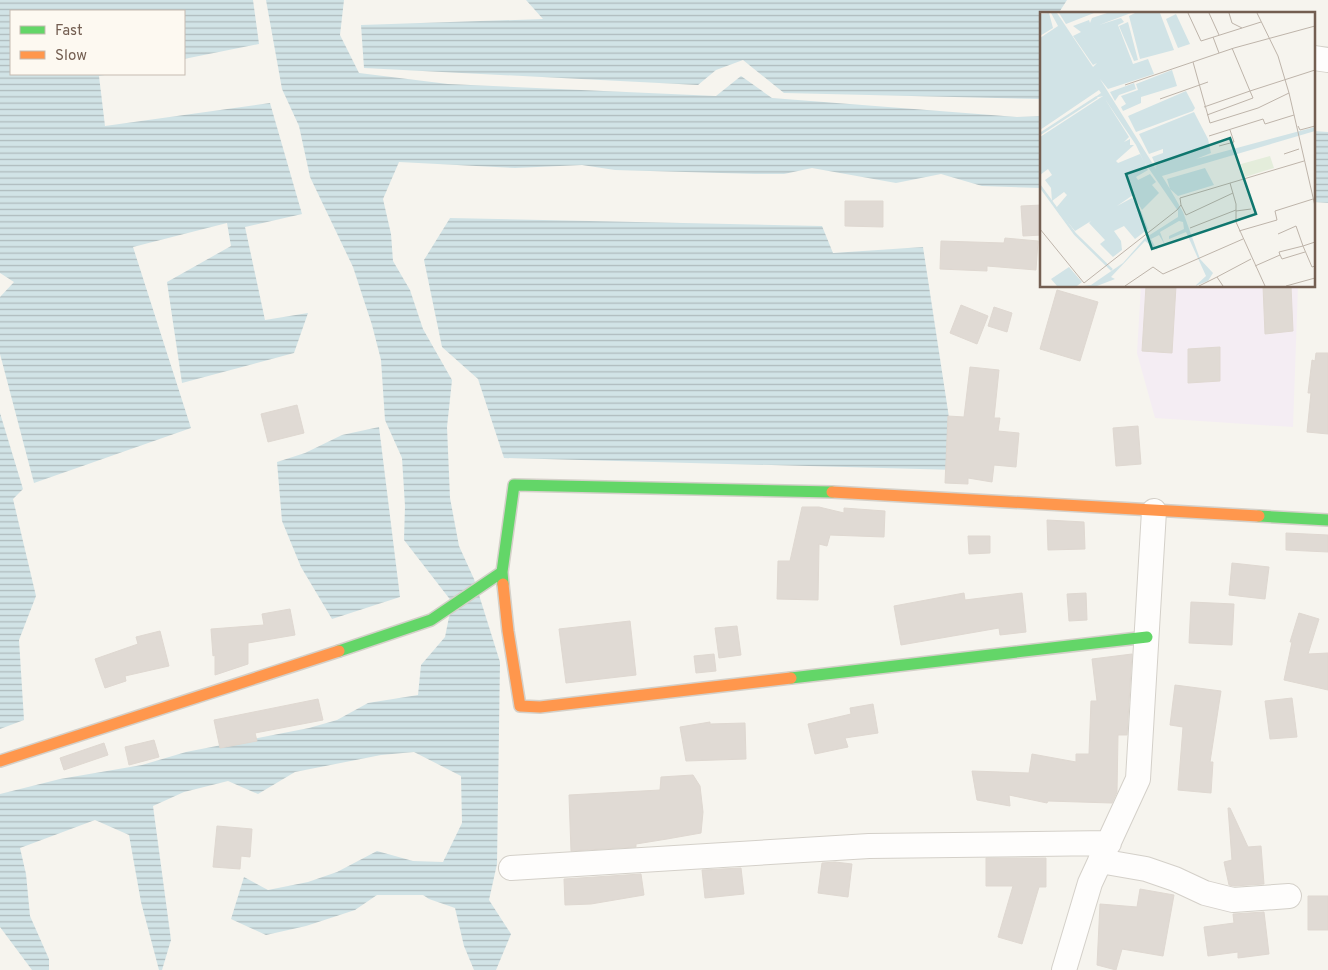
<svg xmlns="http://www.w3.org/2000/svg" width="1328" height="970" viewBox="0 0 1328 970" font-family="Overpass,sans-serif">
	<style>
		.education { fill: #f4edf3 }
		.water { fill: url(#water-rules) }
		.building { fill: #e0dad4; stroke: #dfd8d1 }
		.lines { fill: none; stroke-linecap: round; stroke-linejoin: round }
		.street-casing { stroke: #d4d0c9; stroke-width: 26 }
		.fast-casing { stroke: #d4d0c9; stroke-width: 14 }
		.slow-casing { stroke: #d4d0c9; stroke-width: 14 }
		.street { stroke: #fefdfc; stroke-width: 24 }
		.fast { stroke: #63d668; stroke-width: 11 }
		.slow { stroke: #ff974d; stroke-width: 11 }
		.inset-river { fill: none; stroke: #d1e3e6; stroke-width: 2.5 }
		.inset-road { fill: none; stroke: #beb4aa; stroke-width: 1 }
		.view { fill: #0f766e; fill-opacity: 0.15; stroke: #0f766e; stroke-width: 2.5 }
		.inset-edge { fill: none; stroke: #735e51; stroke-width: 2.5 }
	</style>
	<defs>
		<pattern id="water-rules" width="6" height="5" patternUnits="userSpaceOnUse" patternTransform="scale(1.25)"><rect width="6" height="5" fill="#d1e3e6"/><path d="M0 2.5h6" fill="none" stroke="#aebbbd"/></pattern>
	</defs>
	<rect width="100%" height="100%" fill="#f6f4ee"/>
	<path class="education" d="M1141,286H1298L1293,427L1155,418L1137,353Z"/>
	<path class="water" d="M0,0H253L259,44L184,59V11H11V74H110L99,76L105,126L270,103L302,214L245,227L265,320L308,313L294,353L182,383L167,282L231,246L227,223L133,247L191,428L34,483L0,354V297L14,282L0,273Z
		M266,0H344L340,35L359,73L448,84L716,96L741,76L772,98L1017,117L1042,116V188L982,186L941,174L896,183L812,168L784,174H756L615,170L582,165L515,168L399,162L383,199L391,234L393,261L410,290L423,329L452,380L447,427L450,498L459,546L474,579L500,662L497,864L489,900L511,934L496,970H474L464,946L455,908L429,899L423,895H377L355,910L306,926L266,935L231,919L244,877L268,890L308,882L337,872L377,851L413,861L443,862L462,823L461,776L414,752L381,755L295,772L258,794L228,781L184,792L153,806L171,940L162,970H159L141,902L129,835L95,820L20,848L26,874L30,916L49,959V970H32L0,927V794L60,779L142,765L186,752L309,728L337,720L368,703L418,695L421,665L445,637L452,602L404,540L405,506L402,458L385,420L381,360L372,325L353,267L310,177L299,126L282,89Z
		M526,0H1067L1058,14H1042V99L784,93L743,60L716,70L698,85L364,68L361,25L543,19Z
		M1314,131L1328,132V203L1314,202Z
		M450,218L822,226L833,253L923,247L957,470L504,458L478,379L442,347L424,260Z
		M0,413L23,489L13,499L36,596L19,640L24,720L0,729Z
		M379,427L400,597L332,619L301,567L282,521L277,462L305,453L342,435Z"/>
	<path class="building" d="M845,201H883V227L845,226Z
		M1042,205V235L1023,236L1021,206Z
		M1005,238L1038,241L1036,270L987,266V271L940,269L941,241L1004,243Z
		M1146,286H1176L1172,353L1142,351Z
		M1263,286H1291L1293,331L1265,334Z
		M1057,290L1098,302L1080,361L1040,349Z
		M961,305L988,316L977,344L950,333Z
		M994,307L1012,313L1007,332L988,326Z
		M1220,347V381L1188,383V349Z
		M1316,353H1328V434L1307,432L1311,393H1308L1312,360L1315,361Z
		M970,367L999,370L994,418H1000L998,431L1019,433L1016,467L994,465L992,482L968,478V484L945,483L948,416L964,417Z
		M297,405L304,433L268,442L261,414Z
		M1138,426L1141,464L1116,466L1113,428Z
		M802,507H819L844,513V508L885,511L884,537L830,535L827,546L819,544L818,600L777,599L778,561H790Z
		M1047,520L1084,522L1085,549L1048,550Z
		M1286,533L1328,535V552L1286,550Z
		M968,536H990V553L969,554Z
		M1232,563L1269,567L1265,599L1229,595Z
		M964,593L965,600L1022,593L1026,632L1000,635L999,628L901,645L894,606Z
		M1086,593L1087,620L1069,621L1067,594Z
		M1191,602L1234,604L1232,645L1189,643Z
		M290,609L295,635L248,643V664L215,675V655L213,656L211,629L264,625L262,614Z
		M1299,613L1319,619L1308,654L1328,653V690L1284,680L1292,642H1290Z
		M630,621L636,675L566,683L559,629Z
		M737,626L741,655L719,658L715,628Z
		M160,631L169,666L125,676L126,681L105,688L95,659L138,644L136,637Z
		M714,654L716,671L696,673L694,656Z
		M1132,654L1127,735H1118L1117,792L1112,803L1048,801L1047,803L1009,795L1010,806L977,800L972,771L1029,773L1032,754L1076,762V754H1089L1091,701H1097L1092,659Z
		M1175,685L1221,691L1210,762H1213L1211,793L1178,790L1183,727L1170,725Z
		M1292,698L1297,737L1270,739L1265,701Z
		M318,699L323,720L255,733L257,741L220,748L214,720Z
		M873,704L878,733L845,738L848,747L815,754L808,724L851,714L850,708Z
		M710,722V724L745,723L746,759L686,761L680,727Z
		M154,740L159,757L129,765L125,747Z
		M104,743L108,755L64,770L60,758Z
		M693,775L700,786L703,812L701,833L667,839L636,844V847L571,851L569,795L660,790L661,777Z
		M1228,808H1230L1248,847L1261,846L1264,884L1234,886L1229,885L1224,862L1232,860Z
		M217,826L252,829L250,857L241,856L240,869L213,867Z
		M986,858H1046V887H1039L1022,944L998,937L1013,886H986Z
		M835,862L852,864L848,897L818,893L822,863Z
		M741,868L744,894L705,898L702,870Z
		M641,874L644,895L591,904L565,905L564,879Z
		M1140,889L1174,895L1163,956L1122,949L1116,970L1097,965L1100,904L1137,907Z
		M1308,896H1328V930H1308Z
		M1264,912L1269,954L1238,958V952L1208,956L1204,927L1234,923L1233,914Z"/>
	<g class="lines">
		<defs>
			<path id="street" d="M1314,58L1328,60
				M1100,861L1146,869L1175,879L1205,893L1233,900L1289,896
				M511,868L869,846L1109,843
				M1064,970L1090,883L1138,779L1154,511"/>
			<path id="fast" d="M1259,516L1328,520
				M503,584L502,572L514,485L832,492
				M339,651L431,620L502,572
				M791,678L1147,637"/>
			<path id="slow" d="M832,492L1259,516
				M503,584L508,631L520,706L540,707L791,678
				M0,761L339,651"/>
		</defs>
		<use href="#street" class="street-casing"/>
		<use href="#fast" class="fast-casing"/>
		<use href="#slow" class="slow-casing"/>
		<use href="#street" class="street"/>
		<use href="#fast" class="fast"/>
		<use href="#slow" class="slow"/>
	</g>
	<g transform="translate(1040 12)">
		<rect width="275" height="275" fill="#f6f4ee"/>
		<path d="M230,144L234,156L205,165L201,152Z" fill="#e4eddb"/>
		<path d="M9,1L13,16L0,24V2ZM11,1H17L53,55L57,51L53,53L33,24L41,20L33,14L49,8L50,11L52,6L67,1H91L59,13L81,6L84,10L78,13L93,52L108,47L114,62L68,77L60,67L116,157L115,154L129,148L115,152L112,145L123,141V137L109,142L99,122L154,100L168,127L171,141L156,147L275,115V119L122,164L130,177L127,167L165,156L174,173L138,184L130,177L143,200L160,247L173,261L168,269L155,274L166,264L146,220L129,227V224L144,217L143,210L139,209L120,220L125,233L119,223L111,227L117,238L105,229L71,265L75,267L57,274H43L51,273L83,251L105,226L138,205V199L105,151L108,158L96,165L98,168L110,162L116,170L112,173L119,181L102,198L93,183L77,194L92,186L101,199L108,217L95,227L84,214L74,219L81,229L82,238L73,245L60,232L65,228L49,211L51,209L35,219L16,196L27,183L24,180L12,189L11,176L5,168L12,163L8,157L0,163V125L63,84L54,86L61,81L59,78L0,118V26L18,14ZM65,87L96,133L104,150L100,142L78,151L76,149L94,133H90V127L84,130L89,125ZM19,1H54L26,12ZM95,1H120L134,38L100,47L89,4ZM136,2L150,32L138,36L126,7ZM88,10L98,48L94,49L79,14ZM132,58L137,74L101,85V91L83,99L81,95L86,92L81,84L98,78L96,72ZM94,71L96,77L79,83L75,89L70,80ZM146,79L155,96L153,99L96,120L88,104ZM29,255L42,270L37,274H17L11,267Z" fill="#d1e3e6" fill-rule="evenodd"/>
		<path class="inset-river" d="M0,122L57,85M0,174L35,222L72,258"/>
		<path class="inset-road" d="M148,1L161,29L221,10M169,1L179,23M189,1L192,11L202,16M217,1L238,44L249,81L275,194M173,25L179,41M192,36L210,79L275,58M153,50L170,111L218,96L249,81M85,73L194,36L275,14M120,87L168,70M164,95L210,79L213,86L167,103M258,114L260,118L275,114M169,124L223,107L225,112L254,103M179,134L194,130L190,118M244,142L259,137M190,171L196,192V210L225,274M141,193L146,203L193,181M196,199L211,197M150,216L196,198M0,217L44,271L137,198L141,193L140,186L264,149M199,219L237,208L235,199L273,187M238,222L256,214L263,234L275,230M240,243L242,247L265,240M215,254L240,243L239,240L263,234L272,255L275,254M85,274L113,255L123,262L203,227M159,274L177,265M183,274L177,265L211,247M246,274L275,266"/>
		<path class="view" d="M190,126L216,202L112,237L86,162Z"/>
		<rect width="275" height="275" class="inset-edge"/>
	</g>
	<rect x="10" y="10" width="175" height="65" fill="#fdf9f1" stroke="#c6bbb1"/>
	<rect x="20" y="26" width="25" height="8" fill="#63d668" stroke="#c6bbb1"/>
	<text x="55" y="35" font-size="15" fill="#735e51">Fast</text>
	<rect x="20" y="51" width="25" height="8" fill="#ff974d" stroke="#c6bbb1"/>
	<text x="55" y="60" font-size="15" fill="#735e51">Slow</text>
</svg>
